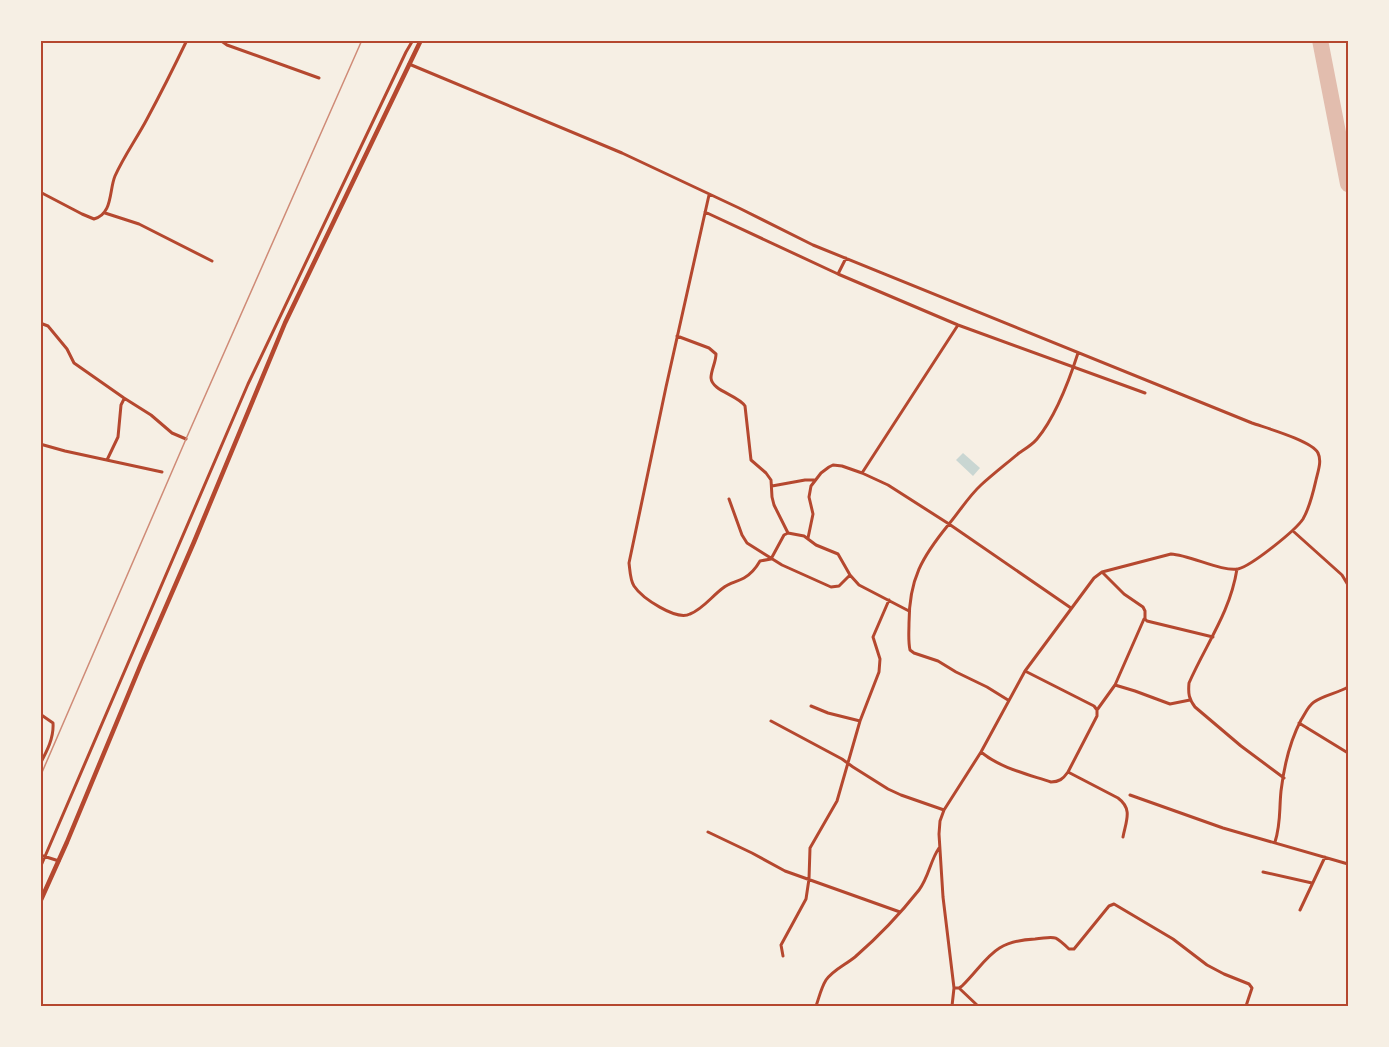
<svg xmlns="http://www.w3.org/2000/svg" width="1389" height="1047" viewBox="0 0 1389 1047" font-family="'Public Sans',sans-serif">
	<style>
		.water { fill: #c9d6d2 }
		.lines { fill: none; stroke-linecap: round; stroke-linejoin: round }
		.taxiway { stroke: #e2bdae; stroke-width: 16 }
		.minor { stroke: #b5482f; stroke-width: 3 }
		.trunk { stroke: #b5482f; stroke-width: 4.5 }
		.rail { stroke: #cf8b77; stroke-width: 1.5 }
		.neatline { fill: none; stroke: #b5482f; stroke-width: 2 }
	</style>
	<rect width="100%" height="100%" fill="#f6efe4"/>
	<path class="water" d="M963,453L980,468L973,476L956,460Z"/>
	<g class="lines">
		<path class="taxiway" d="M1320,40L1348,184"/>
		<path class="minor" d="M220,40L227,45L319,78
			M409,64L622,153L739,208L813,245L1252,423C1266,428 1312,441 1318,453C1322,461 1318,471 1316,480C1313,493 1310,507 1303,519C1295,531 1251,566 1238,569C1222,572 1190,555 1171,554L1102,572L1094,578L1025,671L981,752L944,810L940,821L939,834L943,897L954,988L952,1006
			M40,192L82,214L94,219C113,214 109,190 115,176C124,156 137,138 147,119C161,93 174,67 187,40
			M709,195L666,387L629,563C630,570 630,580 634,586C642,598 676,621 690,614C703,609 712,596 723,588C729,583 737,582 744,578C751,574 756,568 760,561L771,559L784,535L788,533L804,536L816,545L838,554L850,575L859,585L909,611
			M705,212L838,274L958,325L1145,393
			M105,213L139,224L212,261
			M838,274L846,258
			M40,323L48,326L67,349L74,363L124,398L151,415L172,433L186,439
			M677,336L709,348L716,354C716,362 711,370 711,378C712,391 738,395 745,406L751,460L766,473L771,480L772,497L774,505L788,533
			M40,444L65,451L162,472
			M107,460L118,437L121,405L124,399
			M862,473L958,325
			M772,486L805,480H814
			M729,499L742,535L747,543L782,565L831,587L839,586L850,575
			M1293,531L1342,575L1348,585
			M808,538L813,514L809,497L811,486L821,473L829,467L833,465L842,466L862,473L888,485L949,524L1071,608
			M1237,569C1230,613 1206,644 1189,683C1188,694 1189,699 1195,707L1241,746L1284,778
			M1102,572L1124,594L1143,607L1145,611V619L1147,621L1213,637
			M1348,610V618
			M1115,685L1135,691L1170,704L1190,700
			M1008,700L987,687L956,672L938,661L914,653L910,650C908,641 909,632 909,623C909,579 922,557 949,524C960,511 968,497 981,485C993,474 1006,464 1019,453C1025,449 1032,445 1037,439C1056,416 1069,381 1078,353
			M811,706L828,713L860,721
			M1097,710L1115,685L1144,619
			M40,714L53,723C54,738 47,751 40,764
			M771,721L842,759L853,767L888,789L901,795L944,810
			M1299,723L1348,753
			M981,752C1000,768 1027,774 1051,782C1059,782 1063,779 1068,772L1097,716V710L1094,706L1025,671
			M1068,772L1118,798C1133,809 1126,821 1123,837
			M1130,795L1223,828L1348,864
			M708,832L752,853L785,871L900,912
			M1275,842C1281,823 1279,811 1281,791C1284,766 1289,743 1301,720C1305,714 1308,706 1314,702C1324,695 1338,693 1348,687
			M40,855L59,861
			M40,868L248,384L406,52L413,40
			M1263,872L1312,883
			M1300,910L1325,857
			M783,956L781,945L806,899L809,879L810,848L837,801L860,721L879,672L880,659L873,637L889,600
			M954,988H959L962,986C989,959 992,941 1035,939C1056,937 1053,934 1069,949H1074L1109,906L1114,904L1173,939L1207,965L1224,974L1249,984L1252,988L1246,1006
			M959,988L978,1006
			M816,1006C819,998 821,988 826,980C833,970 845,965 855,957C878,937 900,914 919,890C929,877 930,861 939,848"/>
		<path class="trunk" d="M40,902L67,842L141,664L194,542L285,323L421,40"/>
		<path class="rail" d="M40,777L186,439L362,40"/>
	</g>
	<rect width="1389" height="1047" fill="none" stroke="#f6efe4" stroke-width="84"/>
	<rect x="42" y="42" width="1305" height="963" class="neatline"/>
</svg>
